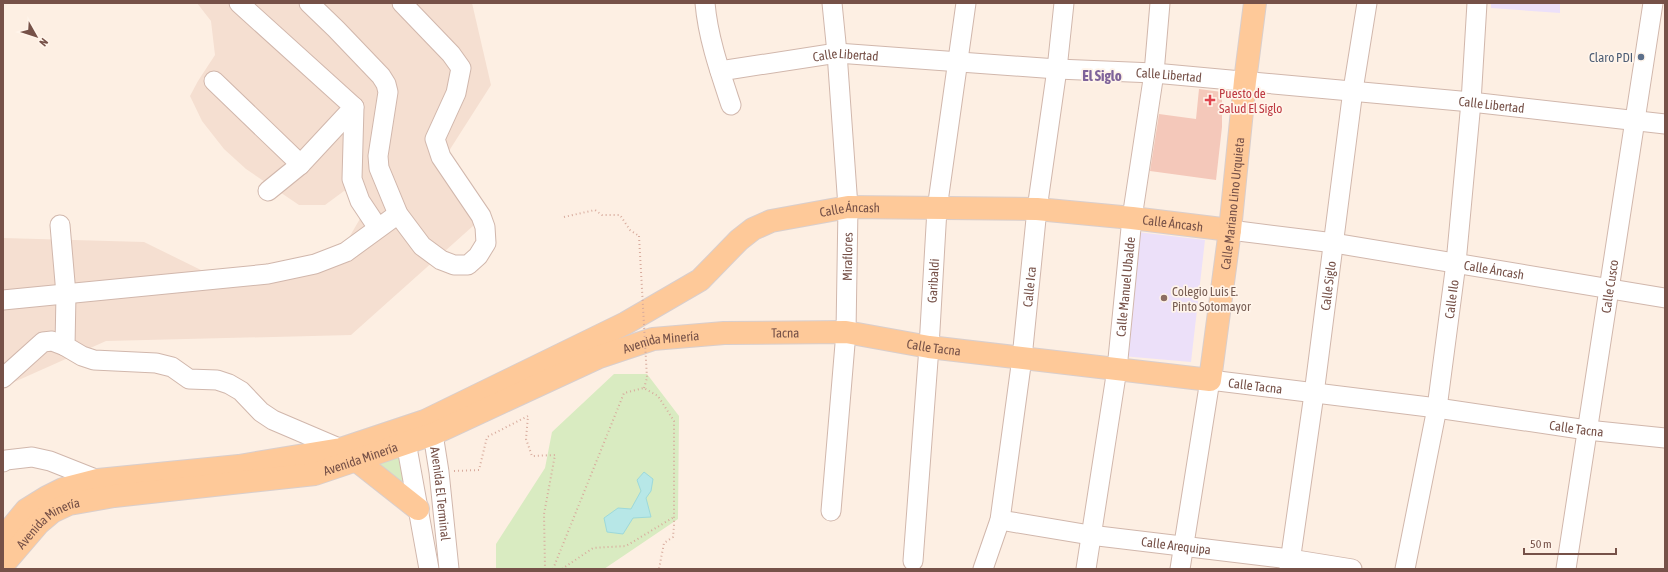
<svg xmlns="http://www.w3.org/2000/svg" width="1668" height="572" viewBox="0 0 1668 572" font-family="'Asap Condensed',sans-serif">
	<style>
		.residential { fill: #f5dfd1 }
		.education { fill: #ece0f9 }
		.green { fill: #d9ebc1 }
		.water { fill: #b7e7e7; stroke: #9dd9da }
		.building { fill: #f4c8ba }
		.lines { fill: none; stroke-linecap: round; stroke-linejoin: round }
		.minor-casing { stroke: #d1b7ac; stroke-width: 21 }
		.major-casing { stroke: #d9cecc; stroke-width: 24 }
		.path { stroke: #d8ab9d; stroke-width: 2; stroke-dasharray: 1 3; stroke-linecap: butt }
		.minor { stroke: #fff; stroke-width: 19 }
		.major { stroke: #fec999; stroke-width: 22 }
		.path-bridge { stroke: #d8ab9d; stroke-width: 2; stroke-dasharray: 1 3; stroke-linecap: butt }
		.service-dot { fill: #5c6f8a; stroke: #fff4ea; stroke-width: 1.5 }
		.health-dot { fill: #e0444e; stroke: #fff4ea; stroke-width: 1.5 }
		.education-dot { fill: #8d6e63; stroke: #fff4ea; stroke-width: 1.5 }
		.labels { text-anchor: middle; stroke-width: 3.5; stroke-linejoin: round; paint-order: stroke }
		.service-label { font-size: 13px; fill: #4e5e75; stroke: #fff4ea; text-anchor: end }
		.street-label { font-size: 13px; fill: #765148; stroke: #fff4ea }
		.health-label { font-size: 13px; fill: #be3a42; stroke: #fff4ea; text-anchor: start }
		.education-label { font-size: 13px; fill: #785e54; stroke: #fff4ea; text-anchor: start }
		.quarter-label { font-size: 15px; font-weight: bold; fill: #7f639a; stroke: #fff4ea }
	</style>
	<rect width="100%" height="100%" fill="#fdefe3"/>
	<path class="residential" d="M197,3H472L491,85L440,165L480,212L473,226L351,335L106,341L3,387V238L144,242L203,271L313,269L340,253L361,217L365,195L344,191L325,205H299L246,169L224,149L202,121L190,96L198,81L215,55L211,21Z"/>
	<path class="education" d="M1491,3H1560V13L1491,8Z
		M1137,232L1205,240L1191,362L1122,356Z"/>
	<path class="green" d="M614,374H647L679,416L678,519L604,569H496V544L545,468L552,432Z
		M402,451L404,489L367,463Z"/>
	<path class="water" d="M644,472L653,479L651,491L646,498L651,517L633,518L623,534L607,532L604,518L618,508L631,509L641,491L637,480Z"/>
	<path class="building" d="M1199,89L1222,92V127L1216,180L1150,171L1159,114L1196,119Z"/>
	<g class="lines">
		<defs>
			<g id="minor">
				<path d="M309,3L336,29L381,76L386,84L388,92L378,156L379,168L398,214L422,246L441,260L454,265H468L478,256L486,243L485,227L481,216L441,157L435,139L456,93L461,68L451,54L402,3"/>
				<path d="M705,3C708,38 720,72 731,105"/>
				<path id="s1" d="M720,71L837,53L1057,69L1154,73L1471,102L1665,124"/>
				<path d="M214,81L293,157L300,165L354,107L239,3"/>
				<path d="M354,107L352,179L360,201L378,228"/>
				<path d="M268,191L300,165"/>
				<path d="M60,225L66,294L65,346L82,356L94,360L156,363L172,367L189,379L217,380L229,384L241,391L261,412L273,420L341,449"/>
				<path id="s2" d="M1230,230L1334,243L1665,298"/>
				<path d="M3,300L268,274L315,264L346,252L398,214"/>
				<path d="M3,378L43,342L52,341L65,346"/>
				<path id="s3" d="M426,421L433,434L439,472L449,569"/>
				<path d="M400,430L406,442L429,569"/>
				<path d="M3,462L6,460L32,457L50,461L98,480"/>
				<path id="s4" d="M831,511L846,332L848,207L837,53L832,3"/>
				<path id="s5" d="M1000,520L1090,535L1290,559L1352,569"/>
				<path id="s6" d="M913,561L929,347L937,209L966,3"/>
				<path id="s7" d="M983,569L1000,520L1022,358L1037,209L1057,69L1064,3"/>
				<path id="s8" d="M1086,569L1117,369L1132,218L1154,73L1160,3"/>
				<path id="s9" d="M1180,569L1210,380L1437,408L1587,430L1665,438"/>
				<path id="s10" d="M1289,569L1314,394L1353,90L1367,3"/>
				<path id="s11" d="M1405,569L1437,408L1456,263L1471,102L1477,3"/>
				<path id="s12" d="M1566,569L1653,3"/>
			</g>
			<g id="major">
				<path d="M356,460L418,509"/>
				<path id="s13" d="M3,538L26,510L47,497L63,489L98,480L239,466L341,449L425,421L626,323L700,280L739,240L753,229L771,221L848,207L1037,209L1132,218L1230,230"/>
				<path id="s14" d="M3,565L39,523L52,512L69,504L114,496L315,474L433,434L599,357L653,339L724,333L846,332L929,347L1210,380L1230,230L1245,81L1255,3"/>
			</g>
		</defs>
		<use href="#minor" class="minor-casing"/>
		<use href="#major" class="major-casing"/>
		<path class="path" d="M564,217L595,210L602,215H620L630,230L639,236
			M644,388L647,378
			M454,471L479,470L487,437L528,416L526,439L532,456L555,455L544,514L545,569
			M553,569L624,393L644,388L658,396L674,421V526L673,537L664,543L659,569
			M562,569L593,548L626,546L674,517"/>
		<use href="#minor" class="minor"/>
		<use href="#major" class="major"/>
		<path class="path-bridge" d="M639,236L647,378"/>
	</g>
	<circle class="service-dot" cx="1641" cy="57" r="4"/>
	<path class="health-dot" d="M1208 94h4v4h4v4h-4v4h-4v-4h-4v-4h4z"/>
	<circle class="education-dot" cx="1164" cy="298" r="4"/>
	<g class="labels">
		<g class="service-label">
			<text x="1633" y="62">Claro PDI</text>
		</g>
		<g class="street-label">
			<text dy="5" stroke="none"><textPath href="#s1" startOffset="127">Calle Libertad</textPath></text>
			<text dy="5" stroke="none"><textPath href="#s1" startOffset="451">Calle Libertad</textPath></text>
			<text dy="5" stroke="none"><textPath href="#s1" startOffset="775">Calle Libertad</textPath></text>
			<text dy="5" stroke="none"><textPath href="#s14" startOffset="1442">Calle Mariano Lino Urquieta</textPath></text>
			<text dy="5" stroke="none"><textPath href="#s13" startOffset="931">Calle Áncash</textPath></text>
			<text dy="5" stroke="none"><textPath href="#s13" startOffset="1255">Calle Áncash</textPath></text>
			<text dy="5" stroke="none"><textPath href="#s4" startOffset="255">Miraflores</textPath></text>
			<text dy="5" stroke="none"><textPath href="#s2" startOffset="267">Calle Áncash</textPath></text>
			<text dy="5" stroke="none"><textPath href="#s6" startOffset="281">Garibaldi</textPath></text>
			<text dy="5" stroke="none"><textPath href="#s8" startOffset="285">Calle Manuel Ubalde</textPath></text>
			<text dy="5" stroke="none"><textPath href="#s10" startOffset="286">Calle Siglo</textPath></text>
			<text dy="5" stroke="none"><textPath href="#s12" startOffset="286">Calle Cusco</textPath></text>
			<text dy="5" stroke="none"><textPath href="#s7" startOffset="287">Calle Ica</textPath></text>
			<text dy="5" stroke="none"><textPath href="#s11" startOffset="274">Calle Ilo</textPath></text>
			<text dy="5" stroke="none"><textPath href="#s14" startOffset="836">Tacna</textPath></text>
			<text dy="5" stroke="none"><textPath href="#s14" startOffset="711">Avenida Minería</textPath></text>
			<text dy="5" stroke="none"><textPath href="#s14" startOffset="986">Calle Tacna</textPath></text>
			<text dy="5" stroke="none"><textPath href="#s9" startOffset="237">Calle Tacna</textPath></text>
			<text dy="5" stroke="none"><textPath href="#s9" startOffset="561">Calle Tacna</textPath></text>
			<text dy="5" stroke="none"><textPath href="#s14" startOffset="387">Avenida Minería</textPath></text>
			<text dy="5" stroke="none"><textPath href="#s3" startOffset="75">Avenida El Terminal</textPath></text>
			<text dy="5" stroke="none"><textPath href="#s14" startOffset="63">Avenida Minería</textPath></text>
			<text dy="5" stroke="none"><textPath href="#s5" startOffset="178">Calle Arequipa</textPath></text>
		</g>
		<g class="health-label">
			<text x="1219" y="98">Puesto de<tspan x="1219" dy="15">Salud El Siglo</tspan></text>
		</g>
		<g class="education-label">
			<text x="1172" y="296">Colegio Luis E.<tspan x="1172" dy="15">Pinto Sotomayor</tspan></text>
		</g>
		<g class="quarter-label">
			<text x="1102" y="81">El Siglo</text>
		</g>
	</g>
	<rect width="1668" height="572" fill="none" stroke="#765148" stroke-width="8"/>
	<g transform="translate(36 36) rotate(129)" stroke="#fff4ea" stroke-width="3" paint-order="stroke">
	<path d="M0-3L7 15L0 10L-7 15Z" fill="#765148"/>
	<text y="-6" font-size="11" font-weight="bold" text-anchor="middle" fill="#765148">N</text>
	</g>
	<path d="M1524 548v6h92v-6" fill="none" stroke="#765148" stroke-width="2"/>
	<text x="1530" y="548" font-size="12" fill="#765148" stroke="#fff4ea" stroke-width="3" paint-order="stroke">50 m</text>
</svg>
